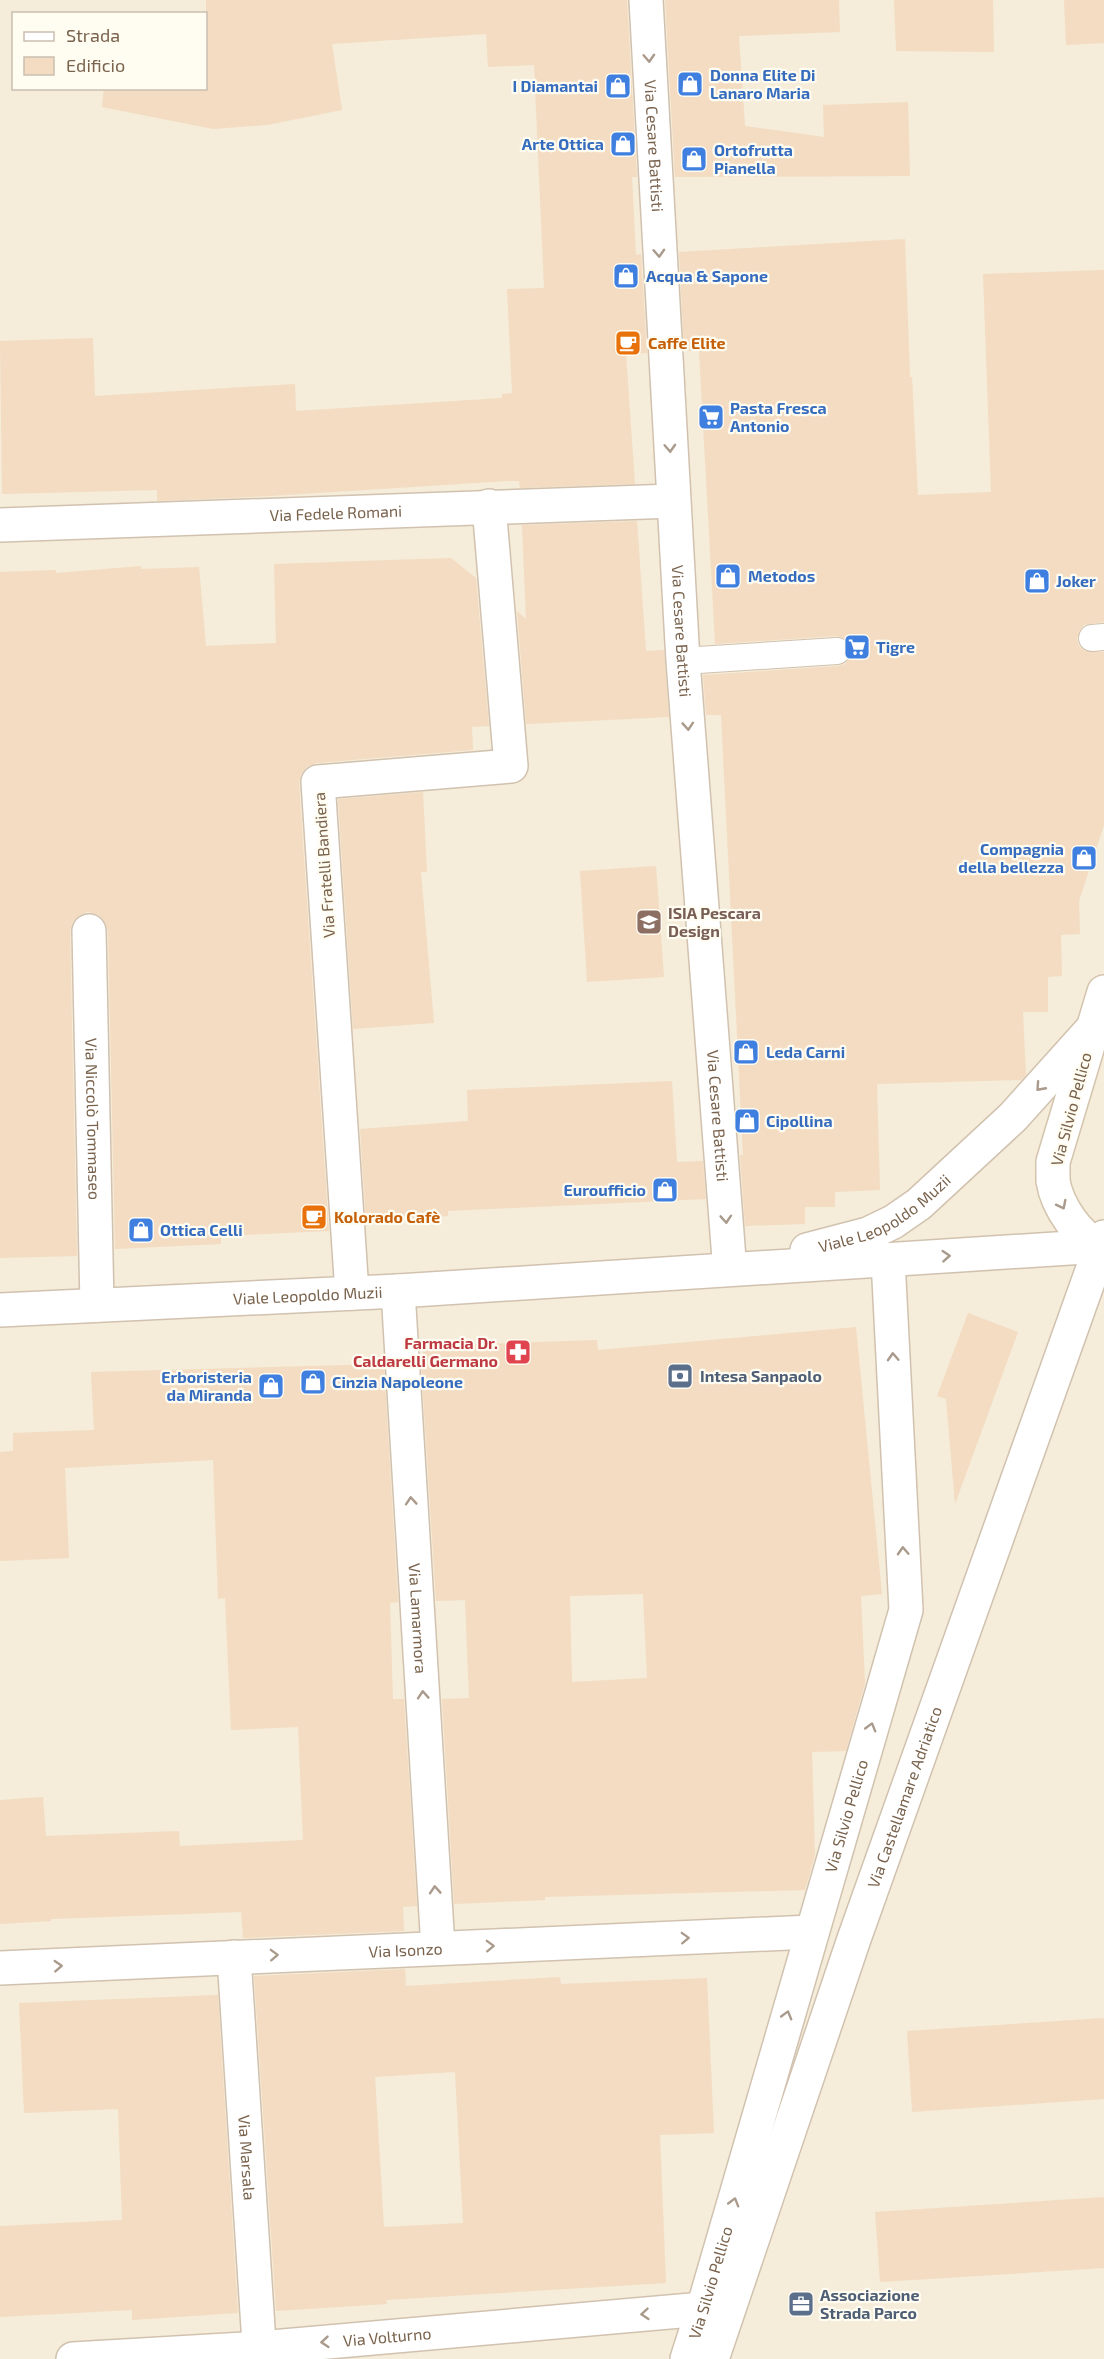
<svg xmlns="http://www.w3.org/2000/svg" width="1104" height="2359" viewBox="0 0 1104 2359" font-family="'Exo 2',sans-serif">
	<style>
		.residential { fill: #f5ecd9; fill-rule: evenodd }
		.building { fill: #f3dcc2; fill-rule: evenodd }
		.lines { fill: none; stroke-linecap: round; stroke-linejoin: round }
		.service-casing { stroke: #d1c2af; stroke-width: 28 }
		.minor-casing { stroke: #d1c2af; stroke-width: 36 }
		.tertiary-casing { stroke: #d1c2af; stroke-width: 36 }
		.secondary-casing { stroke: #d4c4ad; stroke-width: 36 }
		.service { stroke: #fff; stroke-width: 26 }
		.minor { stroke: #fff; stroke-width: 33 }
		.tertiary { stroke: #fff; stroke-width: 33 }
		.secondary { stroke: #fff; stroke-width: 33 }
		.oneway { stroke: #a99a8b }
		.labels { text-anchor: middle; stroke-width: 4.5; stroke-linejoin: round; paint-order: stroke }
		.shop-label { font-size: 16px; font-weight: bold; fill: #366cbe; stroke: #fffcf2; text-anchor: start }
		.street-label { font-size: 16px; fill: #7a634d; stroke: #fffcf2 }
		.food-label { font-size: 16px; font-weight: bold; fill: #c56008; stroke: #fffcf2; text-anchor: start }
		.education-label { font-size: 16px; font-weight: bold; fill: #785e54; stroke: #fffcf2; text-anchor: start }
		.health-label { font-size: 16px; font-weight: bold; fill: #be3a42; stroke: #fffcf2; text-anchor: end }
		.service-label { font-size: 16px; font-weight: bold; fill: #4e5e75; stroke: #fffcf2; text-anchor: start }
	</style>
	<rect width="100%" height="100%" fill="#fdf9eb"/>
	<path class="residential" d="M0,0H1104V2359H0ZM14,14H206V88H14Z"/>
	<path class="building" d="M206,0H627L637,177H632L636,255L641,254L647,353L626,354L635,484L520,488L519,481H507L271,496L157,501V490L2,494L0,341L93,338L95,396L295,384L296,411L502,398V394L512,393L507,289L544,288L534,65L488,67L486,34L332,44L342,110L267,125L213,129L102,107L104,88H206Z
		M665,0H839L840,32L739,36L745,126L824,137L823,105L908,102L910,176L675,177Z
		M894,0H993L994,52L896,51Z
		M1064,0H1104V43L1066,45Z
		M905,239L910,377H912L918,495L991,492L983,274L1104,270V622L1084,625L1079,631L1077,639L1079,646L1085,651L1104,652V825L1079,901L1080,934L1061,935L1062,976L1048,977V1012H1023L1026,1075L1021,1080L877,1084L880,1190L835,1192V1207H805V1224L745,1226L740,1155H743L721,715H706L703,675L838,666L845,664L850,658L852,649L849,642L844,638L836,636L715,644L699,351H684L679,252Z
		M637,521L646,651L664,650L669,717L526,724L517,611L526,619L522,525Z
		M451,558L476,578L489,726L472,727L473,750L316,763L307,767L301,774L299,783L329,1231L221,1236V1244L115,1249L108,931L105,922L99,915L88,912L80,915L73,921L70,931L77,1256L0,1258V572L56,570V573L141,566V569L199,567L206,646L276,643L274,564Z
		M423,792L427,872H421L434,1023L353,1029L338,799Z
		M656,866L664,977L587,982L580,871Z
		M672,1081L677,1162L703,1161L706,1199L448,1211V1216L366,1222L360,1129L468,1121L467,1090Z
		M968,1313L1018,1332L955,1504L946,1399L937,1396Z
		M856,1327L882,1594L861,1596L865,1683L846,1751L812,1752L815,1855L805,1890L545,1897V1900L454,1904L442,1699L469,1698L465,1600L436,1601L421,1363H423V1346L597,1340L598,1350ZM643,1594L647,1678L572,1682L570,1596Z
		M384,1364L398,1602L390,1603L393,1699H404L417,1906L403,1907L404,1931L243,1938L241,1912L51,1919V1921L0,1924V1800L43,1797L46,1836L179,1831L180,1846L303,1840L298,1727L231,1730L225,1598L218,1599L213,1460L65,1468L69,1558L0,1561V1452L13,1451V1433L94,1430L91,1372Z
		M405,1969L406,1986L560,1977L561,1984L707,1978L714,2133L660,2135L666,2283L386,2300L387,2304L276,2311L254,1976ZM455,2072L463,2223L384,2227L375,2077Z
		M218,1995L238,2313L132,2320V2310L0,2317V2226L122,2220L118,2109L24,2113L19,2003Z
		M1104,2018V2099L912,2112L907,2031Z
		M1104,2197V2268L880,2282L875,2212Z"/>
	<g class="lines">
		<defs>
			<path id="service" d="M1092,638L1104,637
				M683,661L837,651"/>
			<g id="minor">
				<path id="s1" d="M646,0L683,661L729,1259"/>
				<path id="s2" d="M0,525L673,501"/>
				<path id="s3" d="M89,931L97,1305"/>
				<path id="s4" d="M398,1291L438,1948"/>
				<path d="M352,1293L318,782L511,766L489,506"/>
				<path id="s5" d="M234,1957L260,2359"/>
				<path id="s6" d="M0,1968L811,1932"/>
				<path id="s7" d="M73,2359L260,2348L703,2309"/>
				<path id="s8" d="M687,2359L703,2309L906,1610L888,1260"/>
				<path id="s9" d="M712,2359L854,1939L1104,1237"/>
			</g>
			<g id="tertiary">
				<path id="s10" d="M807,1250L868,1234L893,1222L919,1204L1013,1117L1093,1028"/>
				<path id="s11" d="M0,1310L398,1291L1101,1246"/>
			</g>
			<path id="secondary" d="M1104,992L1053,1162C1053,1168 1053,1175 1053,1181C1057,1205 1079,1241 1104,1246"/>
		</defs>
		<use href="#service" class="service-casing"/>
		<use href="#minor" class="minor-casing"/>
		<use href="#tertiary" class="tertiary-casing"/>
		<use href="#secondary" class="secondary-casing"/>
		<use href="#service" class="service"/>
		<use href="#minor" class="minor"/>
		<use href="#tertiary" class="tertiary"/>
		<use href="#secondary" class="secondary"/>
	</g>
	<defs><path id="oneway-chevron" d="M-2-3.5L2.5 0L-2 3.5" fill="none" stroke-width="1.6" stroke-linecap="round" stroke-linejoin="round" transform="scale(1.5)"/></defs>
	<g class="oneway">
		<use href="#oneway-chevron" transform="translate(649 58) rotate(87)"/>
		<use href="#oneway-chevron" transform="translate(659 253) rotate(87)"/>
		<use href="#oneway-chevron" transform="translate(670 448) rotate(87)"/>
		<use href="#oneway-chevron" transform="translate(688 726) rotate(86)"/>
		<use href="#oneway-chevron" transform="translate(1040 1087) rotate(132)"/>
		<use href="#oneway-chevron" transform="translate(1062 1205) rotate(63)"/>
		<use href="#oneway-chevron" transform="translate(726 1219) rotate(86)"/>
		<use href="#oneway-chevron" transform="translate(946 1256) rotate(-4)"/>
		<use href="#oneway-chevron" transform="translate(893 1357) rotate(-93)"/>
		<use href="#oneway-chevron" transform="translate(411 1501) rotate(-94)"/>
		<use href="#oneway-chevron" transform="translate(903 1551) rotate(-93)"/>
		<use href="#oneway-chevron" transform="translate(423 1695) rotate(-94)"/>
		<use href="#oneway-chevron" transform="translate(871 1727) rotate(-74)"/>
		<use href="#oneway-chevron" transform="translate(435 1890) rotate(-94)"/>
		<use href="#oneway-chevron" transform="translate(685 1938) rotate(-2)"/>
		<use href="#oneway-chevron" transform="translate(490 1946) rotate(-2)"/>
		<use href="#oneway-chevron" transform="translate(274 1955) rotate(-2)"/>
		<use href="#oneway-chevron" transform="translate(58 1966) rotate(-3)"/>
		<use href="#oneway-chevron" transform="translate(787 2015) rotate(-74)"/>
		<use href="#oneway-chevron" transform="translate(734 2202) rotate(-74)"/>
		<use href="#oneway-chevron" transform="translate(645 2314) rotate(175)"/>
		<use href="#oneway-chevron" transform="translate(325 2342) rotate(175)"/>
	</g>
	<defs>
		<symbol id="shop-square" viewBox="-11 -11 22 22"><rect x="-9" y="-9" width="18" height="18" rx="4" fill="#3f7fe0" stroke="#fffcf2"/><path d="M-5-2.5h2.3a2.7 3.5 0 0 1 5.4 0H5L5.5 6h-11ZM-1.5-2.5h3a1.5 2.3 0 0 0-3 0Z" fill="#fff"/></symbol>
		<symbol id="cafe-square" viewBox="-11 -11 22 22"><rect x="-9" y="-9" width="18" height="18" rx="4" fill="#e8710a" stroke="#fffcf2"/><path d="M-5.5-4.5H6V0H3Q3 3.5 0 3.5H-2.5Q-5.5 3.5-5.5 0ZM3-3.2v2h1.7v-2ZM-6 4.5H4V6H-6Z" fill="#fff"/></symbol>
		<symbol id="supermarket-square" viewBox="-11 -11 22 22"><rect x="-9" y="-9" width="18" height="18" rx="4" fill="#3f7fe0" stroke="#fffcf2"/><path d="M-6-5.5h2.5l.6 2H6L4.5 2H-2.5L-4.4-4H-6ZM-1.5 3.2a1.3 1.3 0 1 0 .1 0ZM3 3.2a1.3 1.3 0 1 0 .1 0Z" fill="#fff"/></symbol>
		<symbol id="university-square" viewBox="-11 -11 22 22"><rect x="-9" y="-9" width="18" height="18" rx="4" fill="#8d6e63" stroke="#fffcf2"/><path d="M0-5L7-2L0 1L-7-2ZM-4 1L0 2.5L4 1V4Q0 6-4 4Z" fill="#fff"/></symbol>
		<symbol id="pharmacy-square" viewBox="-11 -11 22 22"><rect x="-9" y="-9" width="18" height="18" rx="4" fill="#e0444e" stroke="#fffcf2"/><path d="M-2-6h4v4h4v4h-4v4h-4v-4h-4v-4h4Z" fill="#fff"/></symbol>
		<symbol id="bank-square" viewBox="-11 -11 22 22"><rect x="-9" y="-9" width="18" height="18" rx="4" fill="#5c6f8a" stroke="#fffcf2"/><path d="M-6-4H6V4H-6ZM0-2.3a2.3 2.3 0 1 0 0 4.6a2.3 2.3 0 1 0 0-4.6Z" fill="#fff"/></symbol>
		<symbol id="office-square" viewBox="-11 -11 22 22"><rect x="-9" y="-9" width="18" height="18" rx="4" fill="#5c6f8a" stroke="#fffcf2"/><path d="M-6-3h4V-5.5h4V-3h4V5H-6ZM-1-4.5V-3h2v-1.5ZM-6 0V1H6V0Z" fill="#fff"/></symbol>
	</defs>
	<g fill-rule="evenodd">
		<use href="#shop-square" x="675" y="69" width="30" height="30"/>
		<use href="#shop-square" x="603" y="71" width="30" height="30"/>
		<use href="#shop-square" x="608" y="129" width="30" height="30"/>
		<use href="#shop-square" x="679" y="144" width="30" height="30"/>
		<use href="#shop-square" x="611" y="261" width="30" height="30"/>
		<use href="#cafe-square" x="613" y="328" width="30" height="30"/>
		<use href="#supermarket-square" x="696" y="402" width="30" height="30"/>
		<use href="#shop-square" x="713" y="561" width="30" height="30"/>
		<use href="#shop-square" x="1022" y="566" width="30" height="30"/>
		<use href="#supermarket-square" x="842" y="632" width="30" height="30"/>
		<use href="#shop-square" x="1069" y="843" width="30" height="30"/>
		<use href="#university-square" x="634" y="907" width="30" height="30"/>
		<use href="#shop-square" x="731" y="1037" width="30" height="30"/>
		<use href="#shop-square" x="732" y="1106" width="30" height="30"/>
		<use href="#shop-square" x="650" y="1175" width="30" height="30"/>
		<use href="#cafe-square" x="299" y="1202" width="30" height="30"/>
		<use href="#shop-square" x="126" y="1215" width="30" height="30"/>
		<use href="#pharmacy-square" x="503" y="1337" width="30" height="30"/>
		<use href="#bank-square" x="665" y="1361" width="30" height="30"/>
		<use href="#shop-square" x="298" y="1367" width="30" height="30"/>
		<use href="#shop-square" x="256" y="1371" width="30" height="30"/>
		<use href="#office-square" x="786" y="2289" width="30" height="30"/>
	</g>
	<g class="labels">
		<g class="shop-label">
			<text x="710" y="81">Donna Elite Di<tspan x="710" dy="18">Lanaro Maria</tspan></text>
			<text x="598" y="92" text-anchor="end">I Diamantai</text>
			<text x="604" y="150" text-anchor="end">Arte Ottica</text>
			<text x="714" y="156">Ortofrutta<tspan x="714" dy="18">Pianella</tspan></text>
			<text x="646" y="282">Acqua &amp; Sapone</text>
			<text x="730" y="414">Pasta Fresca<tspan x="730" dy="18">Antonio</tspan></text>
			<text x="748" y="582">Metodos</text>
			<text x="1056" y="587">Joker</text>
			<text x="876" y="653">Tigre</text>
			<text x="1064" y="855" text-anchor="end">Compagnia<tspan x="1064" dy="18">della bellezza</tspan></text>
			<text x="766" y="1058">Leda Carni</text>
			<text x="766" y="1127">Cipollina</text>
			<text x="646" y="1196" text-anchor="end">Euroufficio</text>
			<text x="160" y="1236">Ottica Celli</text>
			<text x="252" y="1383" text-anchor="end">Erboristeria<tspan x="252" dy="18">da Miranda</tspan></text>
			<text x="332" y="1388">Cinzia Napoleone</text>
		</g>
		<g class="street-label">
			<text dy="6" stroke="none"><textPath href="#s1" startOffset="146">Via Cesare Battisti</textPath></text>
			<text dy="6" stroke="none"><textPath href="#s2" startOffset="336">Via Fedele Romani</textPath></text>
			<text dy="6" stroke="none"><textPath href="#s1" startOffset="632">Via Cesare Battisti</textPath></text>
			<text transform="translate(324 865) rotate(-94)" y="6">Via Fratelli Bandiera</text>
			<text transform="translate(1071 1109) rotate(-75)" y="6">Via Silvio Pellico</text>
			<text dy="6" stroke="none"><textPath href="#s1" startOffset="1118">Via Cesare Battisti</textPath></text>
			<text dy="6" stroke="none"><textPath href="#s3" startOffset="188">Via Niccolò Tommaseo</textPath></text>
			<text dy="6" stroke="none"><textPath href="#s10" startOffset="87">Viale Leopoldo Muzii</textPath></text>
			<text dy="6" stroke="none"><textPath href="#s11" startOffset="308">Viale Leopoldo Muzii</textPath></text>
			<text dy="6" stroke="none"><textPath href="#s4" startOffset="328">Via Lamarmora</textPath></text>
			<text dy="6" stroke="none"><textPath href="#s9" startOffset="594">Via Castellamare Adriatico</textPath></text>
			<text dy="6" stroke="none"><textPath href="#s8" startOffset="566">Via Silvio Pellico</textPath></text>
			<text dy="6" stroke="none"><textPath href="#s6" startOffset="406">Via Isonzo</textPath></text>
			<text dy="6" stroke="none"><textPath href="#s5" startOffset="201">Via Marsala</textPath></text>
			<text dy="6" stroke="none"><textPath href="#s8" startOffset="80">Via Silvio Pellico</textPath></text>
			<text dy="6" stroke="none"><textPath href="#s7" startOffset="315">Via Volturno</textPath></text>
		</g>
		<g class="food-label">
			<text x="648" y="349">Caffe Elite</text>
			<text x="334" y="1223">Kolorado Cafè</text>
		</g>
		<g class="education-label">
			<text x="668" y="919">ISIA Pescara<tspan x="668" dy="18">Design</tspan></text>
		</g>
		<g class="health-label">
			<text x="498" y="1349">Farmacia Dr.<tspan x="498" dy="18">Caldarelli Germano</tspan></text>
		</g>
		<g class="service-label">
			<text x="700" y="1382">Intesa Sanpaolo</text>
			<text x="820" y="2301">Associazione<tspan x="820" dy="18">Strada Parco</tspan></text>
		</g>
	</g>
	<rect x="12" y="12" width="195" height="78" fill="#fffcf2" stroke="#cabfb0" stroke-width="1.5"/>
	<rect x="24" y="32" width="30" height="9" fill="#ffffff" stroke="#cabfb0" stroke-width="1.5"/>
	<text x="66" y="42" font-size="18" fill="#7a634d">Strada</text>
	<rect x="24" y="57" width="30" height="18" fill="#f3dcc2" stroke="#cabfb0" stroke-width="1.5"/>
	<text x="66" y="72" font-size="18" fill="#7a634d">Edificio</text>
</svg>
